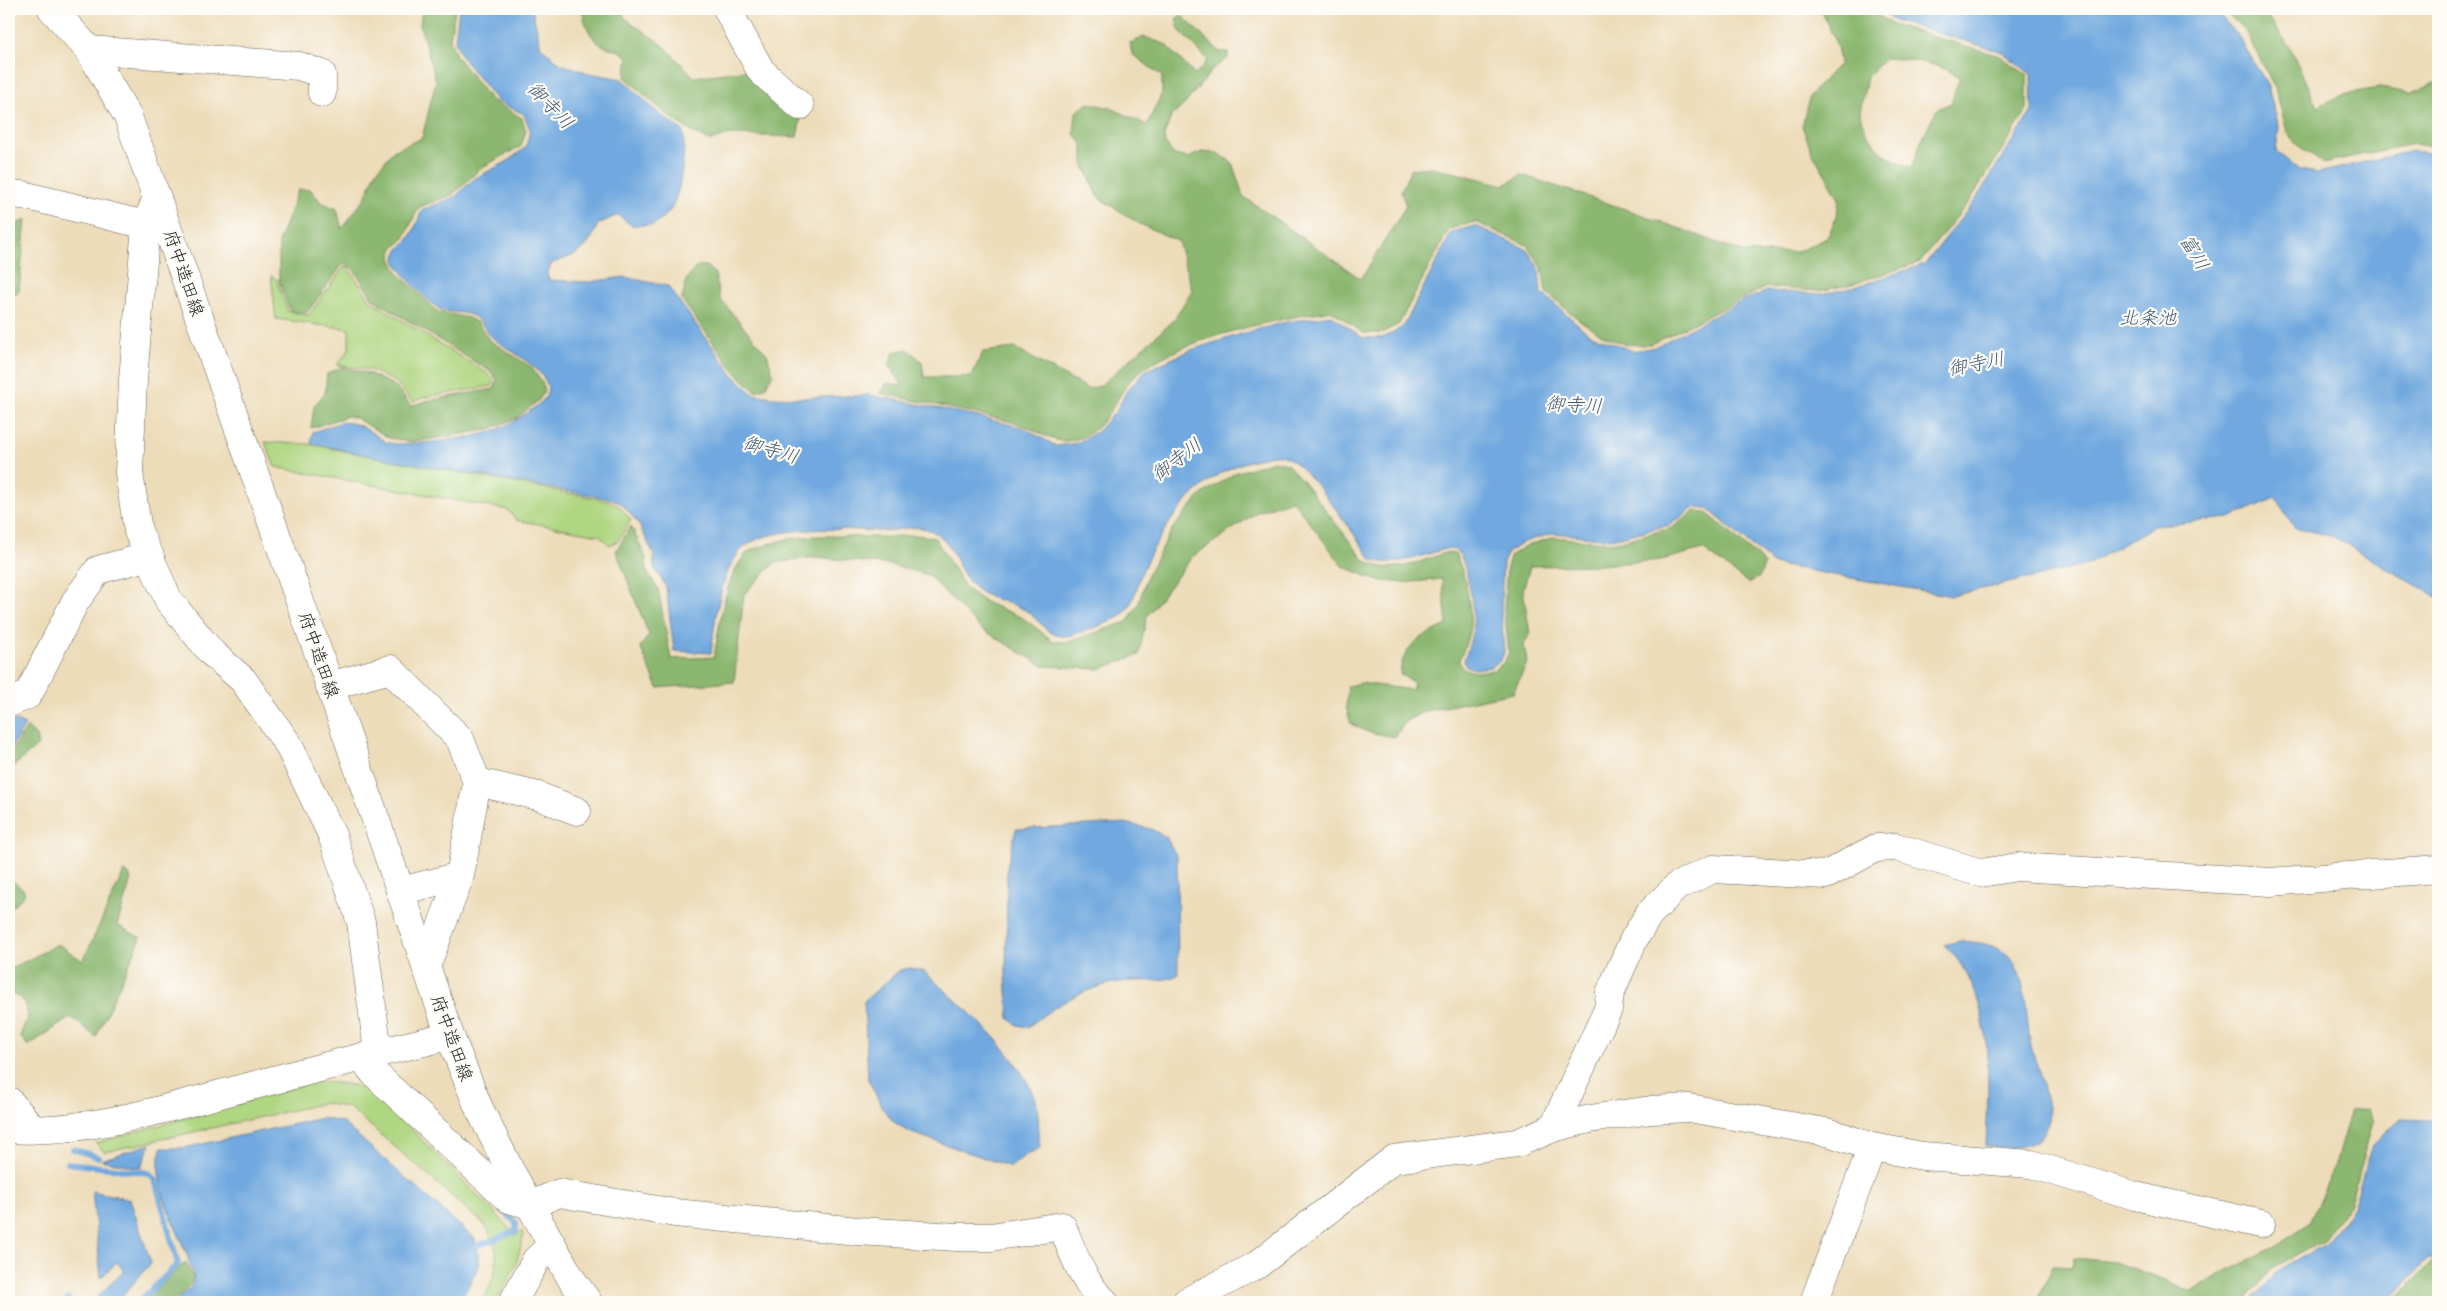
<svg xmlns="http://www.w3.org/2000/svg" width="2447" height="1311" viewBox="0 0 2447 1311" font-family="Itim,'Klee One',sans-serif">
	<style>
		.green { fill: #afd681; stroke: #66794e }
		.forest { fill: #8bb76f; stroke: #546a46; fill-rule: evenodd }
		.water { fill: #70a8df; stroke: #46627e }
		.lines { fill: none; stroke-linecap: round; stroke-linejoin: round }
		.stream { stroke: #70a8df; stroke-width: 6 }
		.minor-casing { stroke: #655f53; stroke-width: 29 }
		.major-casing { stroke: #655f53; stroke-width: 29 }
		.minor { stroke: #fff; stroke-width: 28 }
		.major { stroke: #fff; stroke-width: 28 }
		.labels { text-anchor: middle; stroke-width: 4.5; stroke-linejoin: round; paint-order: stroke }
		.street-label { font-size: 18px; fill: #1c1c1c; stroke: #fdfcf7 }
		.water-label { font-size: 19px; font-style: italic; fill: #425b74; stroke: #fdfcf7 }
	</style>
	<rect width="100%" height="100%" fill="#fdfcf7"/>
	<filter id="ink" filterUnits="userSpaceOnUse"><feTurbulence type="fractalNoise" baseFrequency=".02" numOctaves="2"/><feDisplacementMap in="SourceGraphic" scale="10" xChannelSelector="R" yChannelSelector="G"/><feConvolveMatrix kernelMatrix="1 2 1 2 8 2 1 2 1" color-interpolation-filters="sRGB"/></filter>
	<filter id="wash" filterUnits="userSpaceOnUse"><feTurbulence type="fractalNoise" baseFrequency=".0096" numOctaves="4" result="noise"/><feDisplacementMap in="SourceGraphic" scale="20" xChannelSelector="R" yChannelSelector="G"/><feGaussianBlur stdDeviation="1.12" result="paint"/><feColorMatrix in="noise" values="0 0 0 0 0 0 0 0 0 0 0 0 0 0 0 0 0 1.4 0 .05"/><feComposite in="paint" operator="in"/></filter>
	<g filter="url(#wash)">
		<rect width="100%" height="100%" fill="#eddcb9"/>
		<path class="green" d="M344,267L351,272L371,301L488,374L494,380L492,386L425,397L412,402L397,383L371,370L337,365L349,350V329L276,319L271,275L276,279L288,311L308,316Z
			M265,442L308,444L610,501L620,507L631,520L618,541L610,545L599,535L516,520L508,510L275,467Z
			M318,1081L369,1087L499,1217L515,1236L522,1231L524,1235L515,1267L496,1302H482C497,1276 504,1250 484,1224L350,1108L324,1103L104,1152L96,1143Z"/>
		<path class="forest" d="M422,9H455L450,39L456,56L491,100L522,118L526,131L521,146L481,168L452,195L419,207L403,240L392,249L391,258L398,273L438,312L469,318L478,323L489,340L531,367L542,382L544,391L540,399L517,418L487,430L412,442L389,438L356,418L348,416L311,428L314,406L325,393L327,374L342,367L370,374L395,386L411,406L426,401L494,389L497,380L491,372L373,299L354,270L343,264L306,314L290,310L279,281V241L298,190L310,189L321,202L337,209L342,229L365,198L376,172L393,151L422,138L436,81L420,26Z
			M582,9H620L625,18L664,46L694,77L748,70L801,118L797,137L731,135L709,141C676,125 652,102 625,77L628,58C620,48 610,50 600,44C589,37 584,21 582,9Z
			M1821,9H1869L1891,24L2000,56L2027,75V110L1969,202L1920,262L1849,285L1818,291L1766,287L1651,344C1609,351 1575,316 1546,292L1542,267L1527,245L1475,222L1449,229L1399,324L1381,333H1363L1331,310C1272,321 1193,335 1143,369C1114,388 1113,431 1073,440C1054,444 1044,434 1027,427C1016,422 1002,420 990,417C954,408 916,401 879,393L887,383L903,386L889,365L894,352L908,349L922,362L924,377H971L983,352L1014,348L1088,389L1100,386L1174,320L1192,290L1178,241L1140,224L1099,198L1083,164V145L1074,134L1076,112L1089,103L1111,108L1147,125L1162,93V76L1132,54L1130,43L1144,37L1165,44L1195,75L1208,60L1179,30L1176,19L1181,15L1220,52H1228V58L1213,69L1184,105L1171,117L1164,135L1165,143L1174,155L1188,158L1202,152L1217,153L1232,162L1243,196L1361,279L1406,206L1401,191L1411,169L1432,167L1504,185L1522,175L1640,214L1745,253L1797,252L1827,238L1837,216L1839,198L1812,152L1802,126L1810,95L1840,63L1837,46ZM1886,58C1913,60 1936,62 1960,77L1951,103L1937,109L1921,141L1912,168L1884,155L1866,132L1860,112L1867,77Z
			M2223,9H2261L2290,47L2317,107L2343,94L2380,88L2409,93L2438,82V147L2413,144L2322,163L2296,144L2287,131L2275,88L2246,32Z
			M26,219L19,290L9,301V244L12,227Z
			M697,266H706L715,274L720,299L767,354L773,374L765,388L755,391L734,371L682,300L686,280Z
			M1274,461L1287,464L1302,480L1365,561C1393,576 1420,561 1448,552L1455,554C1464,568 1472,609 1470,627C1468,639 1464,649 1459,660L1462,668L1475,672L1495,670L1505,661L1509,652L1504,609L1507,567L1511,555L1526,546L1554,537L1612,543L1672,528L1695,511L1706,512L1759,558L1764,565L1760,577L1748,583L1703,549L1661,560L1599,565L1530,566L1523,590L1530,634L1524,644L1527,663L1513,693L1425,711L1406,721L1395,737L1368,732L1351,724L1346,707L1348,686L1360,683L1412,690L1414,683L1400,674C1403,643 1422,637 1447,625L1442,579L1403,583L1375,580L1343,566L1292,500L1257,512L1192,557L1147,616L1139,655L1099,669L1043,666L980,628L928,575L890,565L815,557L775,563L744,594L734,682L658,688L640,647L649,635L616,551L631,526L646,558L647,572L658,589L671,659L714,657C720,625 724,577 747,553C750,550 757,548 761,547C805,530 841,538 886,537C903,536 918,533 935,538L966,589L987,603L1023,618L1053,641L1068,642L1127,622L1138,605L1148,574L1173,528L1201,495L1235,473Z
			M27,727L36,736L38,745L14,766L9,787V755Z
			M124,871L129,874L131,880L117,925L141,938L96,1037L71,1017L28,1046L20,1036L28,1015L22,998L9,993V970L58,944L83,961Z
			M9,878L24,890V896L9,909Z
			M2367,1108L2373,1123L2349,1205L2322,1242L2272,1269L2246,1302H2037L2053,1266L2072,1267L2074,1258L2114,1262L2163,1279L2192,1292L2227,1270L2275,1247L2309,1223L2333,1171L2351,1110Z
			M186,1262L193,1278C182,1302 166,1302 142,1302Z
			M2431,1263L2438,1265V1300L2435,1302H2393Z"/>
		<path class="water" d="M459,9H532L541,47L561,64L589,73L622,79L657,112L683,131C686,150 681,192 671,209C667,215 658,221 653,225H631L618,215L598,224C587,252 579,254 552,263L547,274L549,280L589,282L624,277L668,286L733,375L753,394L772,397L798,398L870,395L962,413L1024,428L1056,446L1077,443L1097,432L1117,410L1126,392L1145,371L1191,350L1245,333L1282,323L1331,315L1363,338H1382L1403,327L1452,232L1475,226L1526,249L1539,268L1541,292L1589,334L1633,351L1655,347L1746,299L1768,291L1820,294L1852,288L1925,264L1974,202L2032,111L2031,74L2002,52L1891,19L1878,9H2214L2237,34L2267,84L2279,127L2276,151L2299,170L2318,173L2412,151L2438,154V598L2334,537L2294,527L2276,498L2229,518L2154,526L2087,565L1951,596L1773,564L1707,508L1695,507L1670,525L1611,539L1554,533L1524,542L1508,552L1503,563L1501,608L1504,652L1501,660L1491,667L1475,669L1466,666L1464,660C1468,649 1472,638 1473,626C1475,611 1468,571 1461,557C1458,552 1454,549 1449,548C1425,554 1395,568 1372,560C1355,536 1310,468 1286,457C1274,451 1259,459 1246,462C1196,478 1165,523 1143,569C1137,583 1135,604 1122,615C1113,622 1077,635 1066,636C1049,638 1040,621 1028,612C1009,599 986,603 968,580C956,566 953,544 937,534C919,521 899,532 879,531C846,529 762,524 740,551C719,576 715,622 711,653L674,651L666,587L654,567V554L638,523L622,504L612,499L370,456L311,443L313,432C337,424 347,416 369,431C375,434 382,441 389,443C404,447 475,438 490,432C509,426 523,416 539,404C571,379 507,351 493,338C485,331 483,322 473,316C464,311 450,314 440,309C431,305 395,268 395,259C395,251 402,246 407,241C414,232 418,220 422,210L455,197L474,179L508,161L526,147L530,130L524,114L498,102L462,57L455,41Z
			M9,718L25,725L9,751Z
			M1125,823L1151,829L1166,837L1177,857L1178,975C1162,984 1139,979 1121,982C1086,986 1054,1006 1028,1027L1017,1025L1009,1018L1006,977L1007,868L1016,829Z
			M1960,941C1975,942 1991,943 2004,952C2029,970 2025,1019 2031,1046C2036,1067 2054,1107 2047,1127C2038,1152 2006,1147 1986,1147C1988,1082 1997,993 1944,945Z
			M911,968L925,972C963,1008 1016,1048 1035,1099C1040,1113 1038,1133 1040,1148L1024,1156L1011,1167L909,1132L894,1122L883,1109L868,1079L864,1001L900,970Z
			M322,1118L342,1122L475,1239L480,1264L460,1302H173L190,1289L194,1279C186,1238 149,1191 161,1148H184Z
			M2400,1119L2432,1120L2438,1123V1260L2427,1259L2389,1302H2251L2276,1272L2324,1245L2342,1224L2353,1207L2372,1145Z
			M150,1144L141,1168L101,1160Z
			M92,1191L130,1199L151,1263L117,1302H92L124,1271L117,1262L101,1278Z"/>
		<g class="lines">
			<path class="stream" d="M73,1149L98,1157
				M68,1163L149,1173L155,1179L178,1264L139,1302
				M472,1248L516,1231V1223L508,1215
				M65,1302L68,1299"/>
		</g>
	</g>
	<g filter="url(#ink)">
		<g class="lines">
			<defs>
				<path id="minor" d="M727,9L761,71L800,106
					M89,50L299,66L322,74V93
					M9,194L23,195L146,225
					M157,197L146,225L133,380L129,473L138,531L169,601L212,653L243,680L288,744L332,835L361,922L378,1052
					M330,686L390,669L460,739L477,782L460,876
					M9,703L28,695L75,602L98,570L150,556
					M477,782L538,796L577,811
					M400,891L460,876L426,967
					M361,1057L374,1073L508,1199L531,1205L559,1193L675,1213L858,1231L957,1237H991L1062,1226C1073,1252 1083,1284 1105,1302
					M9,1101L33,1129
					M1553,1128L1590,1119L1651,1110L1689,1108L1831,1133L1872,1147L1923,1156L2031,1164L2135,1196L2261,1224
					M9,1129C85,1134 160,1110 232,1091C305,1072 377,1052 450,1036
					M513,1302L536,1260L552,1245
					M1186,1302L1257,1265L1394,1159L1517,1143L1553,1128L1608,1009L1610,993L1634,939L1649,914L1677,886L1713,869L1826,875L1876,848L1896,847L1981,873L2017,867L2270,882L2438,869
					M1814,1302L1872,1147"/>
				<path id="major" d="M52,9L89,50L128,117L330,686L450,1036L478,1106L510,1170L572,1280L588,1302"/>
			</defs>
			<use href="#minor" class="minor-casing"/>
			<use href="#major" class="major-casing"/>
			<use href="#minor" class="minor"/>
			<use href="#major" class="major"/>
		</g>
	</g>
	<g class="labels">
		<g class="street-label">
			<text transform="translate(184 273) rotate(71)" y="6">府中造田線</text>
			<text transform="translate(319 655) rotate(71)" y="6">府中造田線</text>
			<text transform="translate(452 1038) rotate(70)" y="6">府中造田線</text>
		</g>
		<g class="water-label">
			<text transform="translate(551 105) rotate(46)" y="7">御寺川</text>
			<text transform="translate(2195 252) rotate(59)" y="7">富川</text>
			<text x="2148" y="324">北条池</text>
			<text transform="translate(1976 363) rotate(-11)" y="7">御寺川</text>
			<text transform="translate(1574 404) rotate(3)" y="7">御寺川</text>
			<text transform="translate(771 449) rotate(16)" y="7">御寺川</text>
			<text transform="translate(1176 459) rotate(-37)" y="7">御寺川</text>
		</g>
	</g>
	<rect width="2447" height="1311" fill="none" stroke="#fdfcf7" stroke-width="30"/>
</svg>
